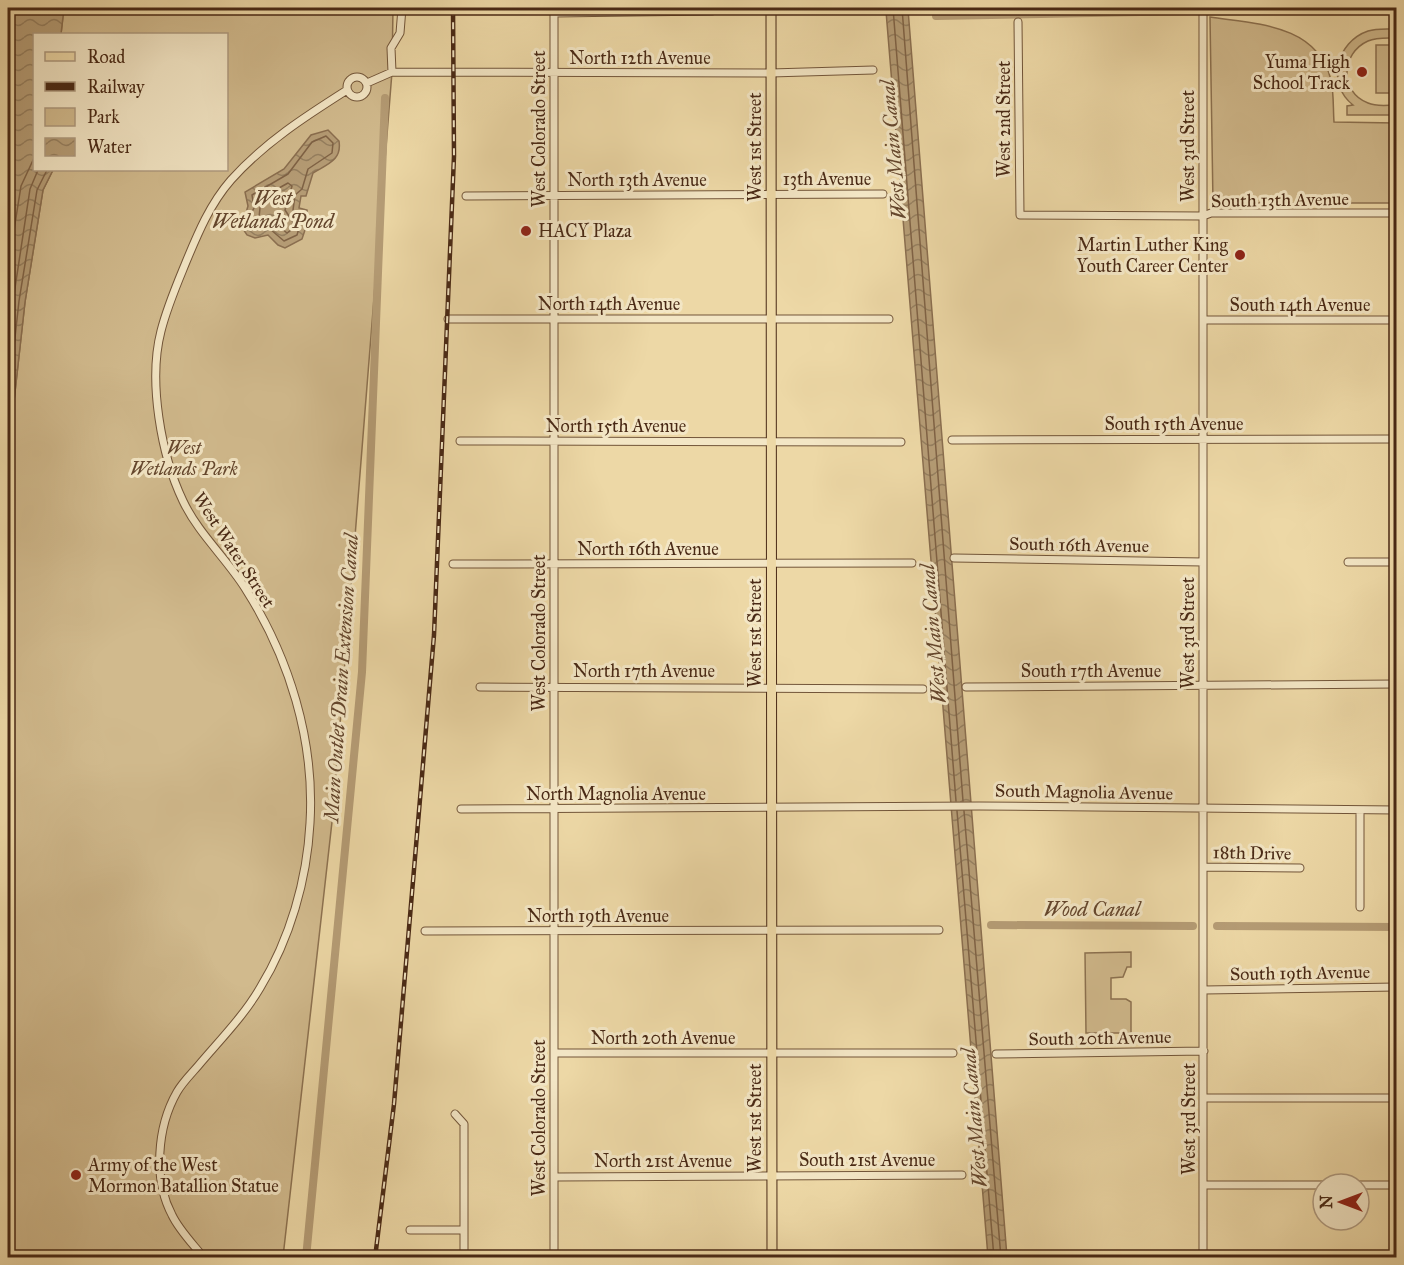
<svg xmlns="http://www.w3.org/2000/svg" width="1404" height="1265" viewBox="0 0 1404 1265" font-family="'IM FELL Great Primer',serif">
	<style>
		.green { fill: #d1ba8d; stroke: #8d7251; stroke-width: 1.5 }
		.water { fill: url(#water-waves); stroke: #8a6e4f; stroke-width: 1.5 }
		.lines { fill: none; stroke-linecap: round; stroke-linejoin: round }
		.shore { stroke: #7f6245; stroke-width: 1.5 }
		.canal { stroke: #b59c75; stroke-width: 8 }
		.minor-casing { stroke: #725539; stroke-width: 9 }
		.major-casing { stroke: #492915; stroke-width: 11 }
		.minor { stroke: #f3e6c5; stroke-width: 7 }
		.major { stroke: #edd8a6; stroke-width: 9 }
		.rail-casing { stroke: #492915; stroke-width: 4.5 }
		.rail { stroke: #f3e6c5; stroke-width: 2; stroke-dasharray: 7; stroke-linecap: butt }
		.poi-dot { fill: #8f2418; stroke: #f3e6c5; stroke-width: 2 }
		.labels { text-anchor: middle; stroke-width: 6; stroke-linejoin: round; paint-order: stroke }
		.street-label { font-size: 18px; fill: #492915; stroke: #f3e6c5 }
		.poi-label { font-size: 18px; fill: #492915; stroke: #f3e6c5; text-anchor: end }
		.park-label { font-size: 18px; font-style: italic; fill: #64462d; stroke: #f3e6c5 }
		.water-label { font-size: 20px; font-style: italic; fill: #64462d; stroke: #f3e6c5 }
	</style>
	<defs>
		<pattern id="water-waves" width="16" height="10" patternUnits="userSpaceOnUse" patternTransform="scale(1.5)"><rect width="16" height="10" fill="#b59c75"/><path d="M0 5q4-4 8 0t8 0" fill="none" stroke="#957f5f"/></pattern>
	</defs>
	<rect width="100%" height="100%" fill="#edd8a6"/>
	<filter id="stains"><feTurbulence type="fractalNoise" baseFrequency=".00333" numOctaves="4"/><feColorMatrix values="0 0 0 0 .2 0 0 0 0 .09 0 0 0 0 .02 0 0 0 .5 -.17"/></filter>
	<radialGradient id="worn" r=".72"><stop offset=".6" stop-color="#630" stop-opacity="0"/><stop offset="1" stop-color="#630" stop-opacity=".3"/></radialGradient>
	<path class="green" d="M64,8H393L392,72L333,813L283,1257L8,1258V455L25,302L43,190L53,170H226V34H61Z
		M1210,17C1256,24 1317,24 1331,80C1334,94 1333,108 1334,122L1396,123V203H1213Z
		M1396,29V38C1387,38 1377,37 1368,41C1341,53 1339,92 1368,103C1377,107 1387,105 1396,105V115H1347V106L1353,105C1326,84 1336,42 1368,31C1377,28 1387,29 1396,29Z
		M1376,45H1396V93H1376Z
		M1131,952V967H1127L1123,977L1111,978V999H1126L1131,1002V1033H1086L1085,953Z"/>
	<path class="water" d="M13,8H64L61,34H34V170H53L43,190L25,302L8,455V38Z
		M889,8L908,9L1007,1257H988L886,11Z
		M328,130L339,141C342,160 328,164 313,173L306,196H301L299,208L307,210L308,221L302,239L285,248L278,245L268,235L255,238L247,235L241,226V215L245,216L248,206L245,192L284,169L311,135Z"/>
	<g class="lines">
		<path class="shore" d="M893,8L956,801
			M902,8L963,801
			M326,136L333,143L332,153L308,169L302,189L295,195L293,210L302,218L297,235L284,241L270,229L250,230L246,223L254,208L252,195L288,174L312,142Z
			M288,183L292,186L285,210L293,222L291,230L287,233L276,224L261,221L259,218L261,198Z
			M8,268L21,186L34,158
			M8,334L30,189L38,170
			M8,401L19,301L37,190L47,170
			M957,811L994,1258
			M964,811L1001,1258"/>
		<path class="canal" d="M1211,11H1396
			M936,16L1191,11
			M991,925L1193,926
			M1217,926L1396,927
			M306,1258L362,672L385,98"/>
		<defs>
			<path id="minor" d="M1203,8V1258
				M554,13L712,11
				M1018,22L1020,215L1203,216L1211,213H1396
				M392,72L391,48L400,33L402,8
				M347 87a10 10 0 1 1 20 0a10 10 0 1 1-20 0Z
				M367,83L392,72L771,73L873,70
				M466,196L883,194
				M448,319H889
				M1203,320H1396
				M952,440L1396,439
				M460,441L901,442
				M954,558L1203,562
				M1348,562H1396
				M453,564L912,563
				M480,687L923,689
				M966,687L1396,684
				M461,809L979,806L1396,810
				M1203,867L1300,868
				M1360,907V810
				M425,931L939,930
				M1204,990L1396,987
				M555,1053H953
				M996,1054L1204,1051
				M1203,1098H1396
				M455,1114L464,1124V1258
				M555,1177L962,1175
				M1204,1185H1323
				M1359,1185H1396
				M410,1230H463
				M204,1258C193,1244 179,1230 172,1215C153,1179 157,1127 177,1092C182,1083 191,1074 198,1066C219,1041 243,1017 260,988C290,939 307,880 310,823C315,740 289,657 245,588C226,558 198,533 183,501C161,455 148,381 161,331C167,307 177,284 186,262C198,233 210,204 231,180C264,143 306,116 347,90
				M554,1258V8"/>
			<path id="major" d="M771,8L772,1258"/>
		</defs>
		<use href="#minor" class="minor-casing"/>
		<use href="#major" class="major-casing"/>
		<use href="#minor" class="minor"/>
		<use href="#major" class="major"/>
		<defs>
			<path id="rail" d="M375,1258L394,1104L434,635L454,156L453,8"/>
		</defs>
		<use href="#rail" class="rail-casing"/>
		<use href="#rail" class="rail"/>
	</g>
	<g class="poi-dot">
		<circle cx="1362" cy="72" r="6"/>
		<circle cx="526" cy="231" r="6"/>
		<circle cx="1240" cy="255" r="6"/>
		<circle cx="76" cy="1175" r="6"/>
	</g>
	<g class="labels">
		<g class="street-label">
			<text x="640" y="64">North 12th Avenue</text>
			<text transform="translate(1004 119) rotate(-90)" y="6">West 2nd Street</text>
			<text transform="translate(539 129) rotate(-90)" y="6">West Colorado Street</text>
			<text transform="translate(1188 146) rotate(-90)" y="6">West 3rd Street</text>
			<text transform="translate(755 147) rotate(-90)" y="6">West 1st Street</text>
			<text x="827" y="185">13th Avenue</text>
			<text x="637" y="186">North 13th Avenue</text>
			<text transform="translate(1280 200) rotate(-1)" y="6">South 13th Avenue</text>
			<text x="609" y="310">North 14th Avenue</text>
			<text x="1300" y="311">South 14th Avenue</text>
			<text x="1174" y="430">South 15th Avenue</text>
			<text x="616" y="432">North 15th Avenue</text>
			<text transform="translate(1079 545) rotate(1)" y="6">South 16th Avenue</text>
			<text x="648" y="555">North 16th Avenue</text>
			<text transform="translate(234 550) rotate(57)" y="6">West Water Street</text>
			<text transform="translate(539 633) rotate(-90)" y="6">West Colorado Street</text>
			<text transform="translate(755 633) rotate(-90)" y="6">West 1st Street</text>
			<text transform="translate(1188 633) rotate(-90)" y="6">West 3rd Street</text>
			<text x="644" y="677">North 17th Avenue</text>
			<text x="1091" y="677">South 17th Avenue</text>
			<text transform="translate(1084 792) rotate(1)" y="6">South Magnolia Avenue</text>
			<text x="616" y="800">North Magnolia Avenue</text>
			<text transform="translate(1252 853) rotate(1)" y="6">18th Drive</text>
			<text x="598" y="922">North 19th Avenue</text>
			<text transform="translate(1300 973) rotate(-1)" y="6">South 19th Avenue</text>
			<text x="663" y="1044">North 20th Avenue</text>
			<text transform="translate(1100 1038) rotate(-1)" y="6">South 20th Avenue</text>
			<text transform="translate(539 1118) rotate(-90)" y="6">West Colorado Street</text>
			<text transform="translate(755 1118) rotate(-90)" y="6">West 1st Street</text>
			<text transform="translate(1189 1119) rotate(-90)" y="6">West 3rd Street</text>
			<text x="867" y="1166">South 21st Avenue</text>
			<text x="663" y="1167">North 21st Avenue</text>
		</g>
		<g class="poi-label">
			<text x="1350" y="68">Yuma High<tspan x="1350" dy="21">School Track</tspan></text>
			<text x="538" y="237" text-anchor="start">HACY Plaza</text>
			<text x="1228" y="251">Martin Luther King<tspan x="1228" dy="21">Youth Career Center</tspan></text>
			<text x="88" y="1171" text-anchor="start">Army of the West<tspan x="88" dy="21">Mormon Batallion Statue</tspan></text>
		</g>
		<g class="park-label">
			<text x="184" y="454">West<tspan x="184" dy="21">Wetlands Park</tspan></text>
		</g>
		<g class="water-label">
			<text transform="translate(893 150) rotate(-95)" y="7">West Main Canal</text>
			<text x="273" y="205">West<tspan x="273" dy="23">Wetlands Pond</tspan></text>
			<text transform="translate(933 634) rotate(-95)" y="7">West Main Canal</text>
			<text transform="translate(341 678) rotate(-86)" y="7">Main Outlet Drain Extension Canal</text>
			<text x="1092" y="916">Wood Canal</text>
			<text transform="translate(974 1118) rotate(-95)" y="7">West Main Canal</text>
		</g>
	</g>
	<rect width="1404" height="1265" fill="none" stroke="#edd8a6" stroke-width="30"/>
	<rect x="9" y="9" width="1386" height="1247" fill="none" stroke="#492915" stroke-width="3"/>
	<rect x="15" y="15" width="1374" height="1235" fill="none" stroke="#492915" stroke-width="1.5"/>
	<rect x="33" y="33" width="195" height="138" fill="#f3e6c5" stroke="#af9a7f" stroke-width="1.5"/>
	<rect x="45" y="52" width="30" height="9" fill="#edd8a6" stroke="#af9a7f" stroke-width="1.5"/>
	<text x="87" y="63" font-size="18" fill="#492915">Road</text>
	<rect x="45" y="82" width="30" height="9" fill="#492915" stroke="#af9a7f" stroke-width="1.5"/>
	<text x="87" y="93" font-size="18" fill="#492915">Railway</text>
	<rect x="45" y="108" width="30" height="18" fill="#d1ba8d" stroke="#af9a7f" stroke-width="1.5"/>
	<text x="87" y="123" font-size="18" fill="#492915">Park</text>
	<rect x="45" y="138" width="30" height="18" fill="url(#water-waves)" stroke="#af9a7f" stroke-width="1.5"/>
	<text x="87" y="153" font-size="18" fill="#492915">Water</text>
	<g transform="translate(1341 1202) rotate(270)"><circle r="28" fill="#f3e6c5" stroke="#af9a7f" stroke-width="1.5"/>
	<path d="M0-4.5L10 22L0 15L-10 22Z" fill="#8f2418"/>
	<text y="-9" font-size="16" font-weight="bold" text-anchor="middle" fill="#492915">N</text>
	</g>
	<rect width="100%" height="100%" filter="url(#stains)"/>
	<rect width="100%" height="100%" fill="url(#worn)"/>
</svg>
